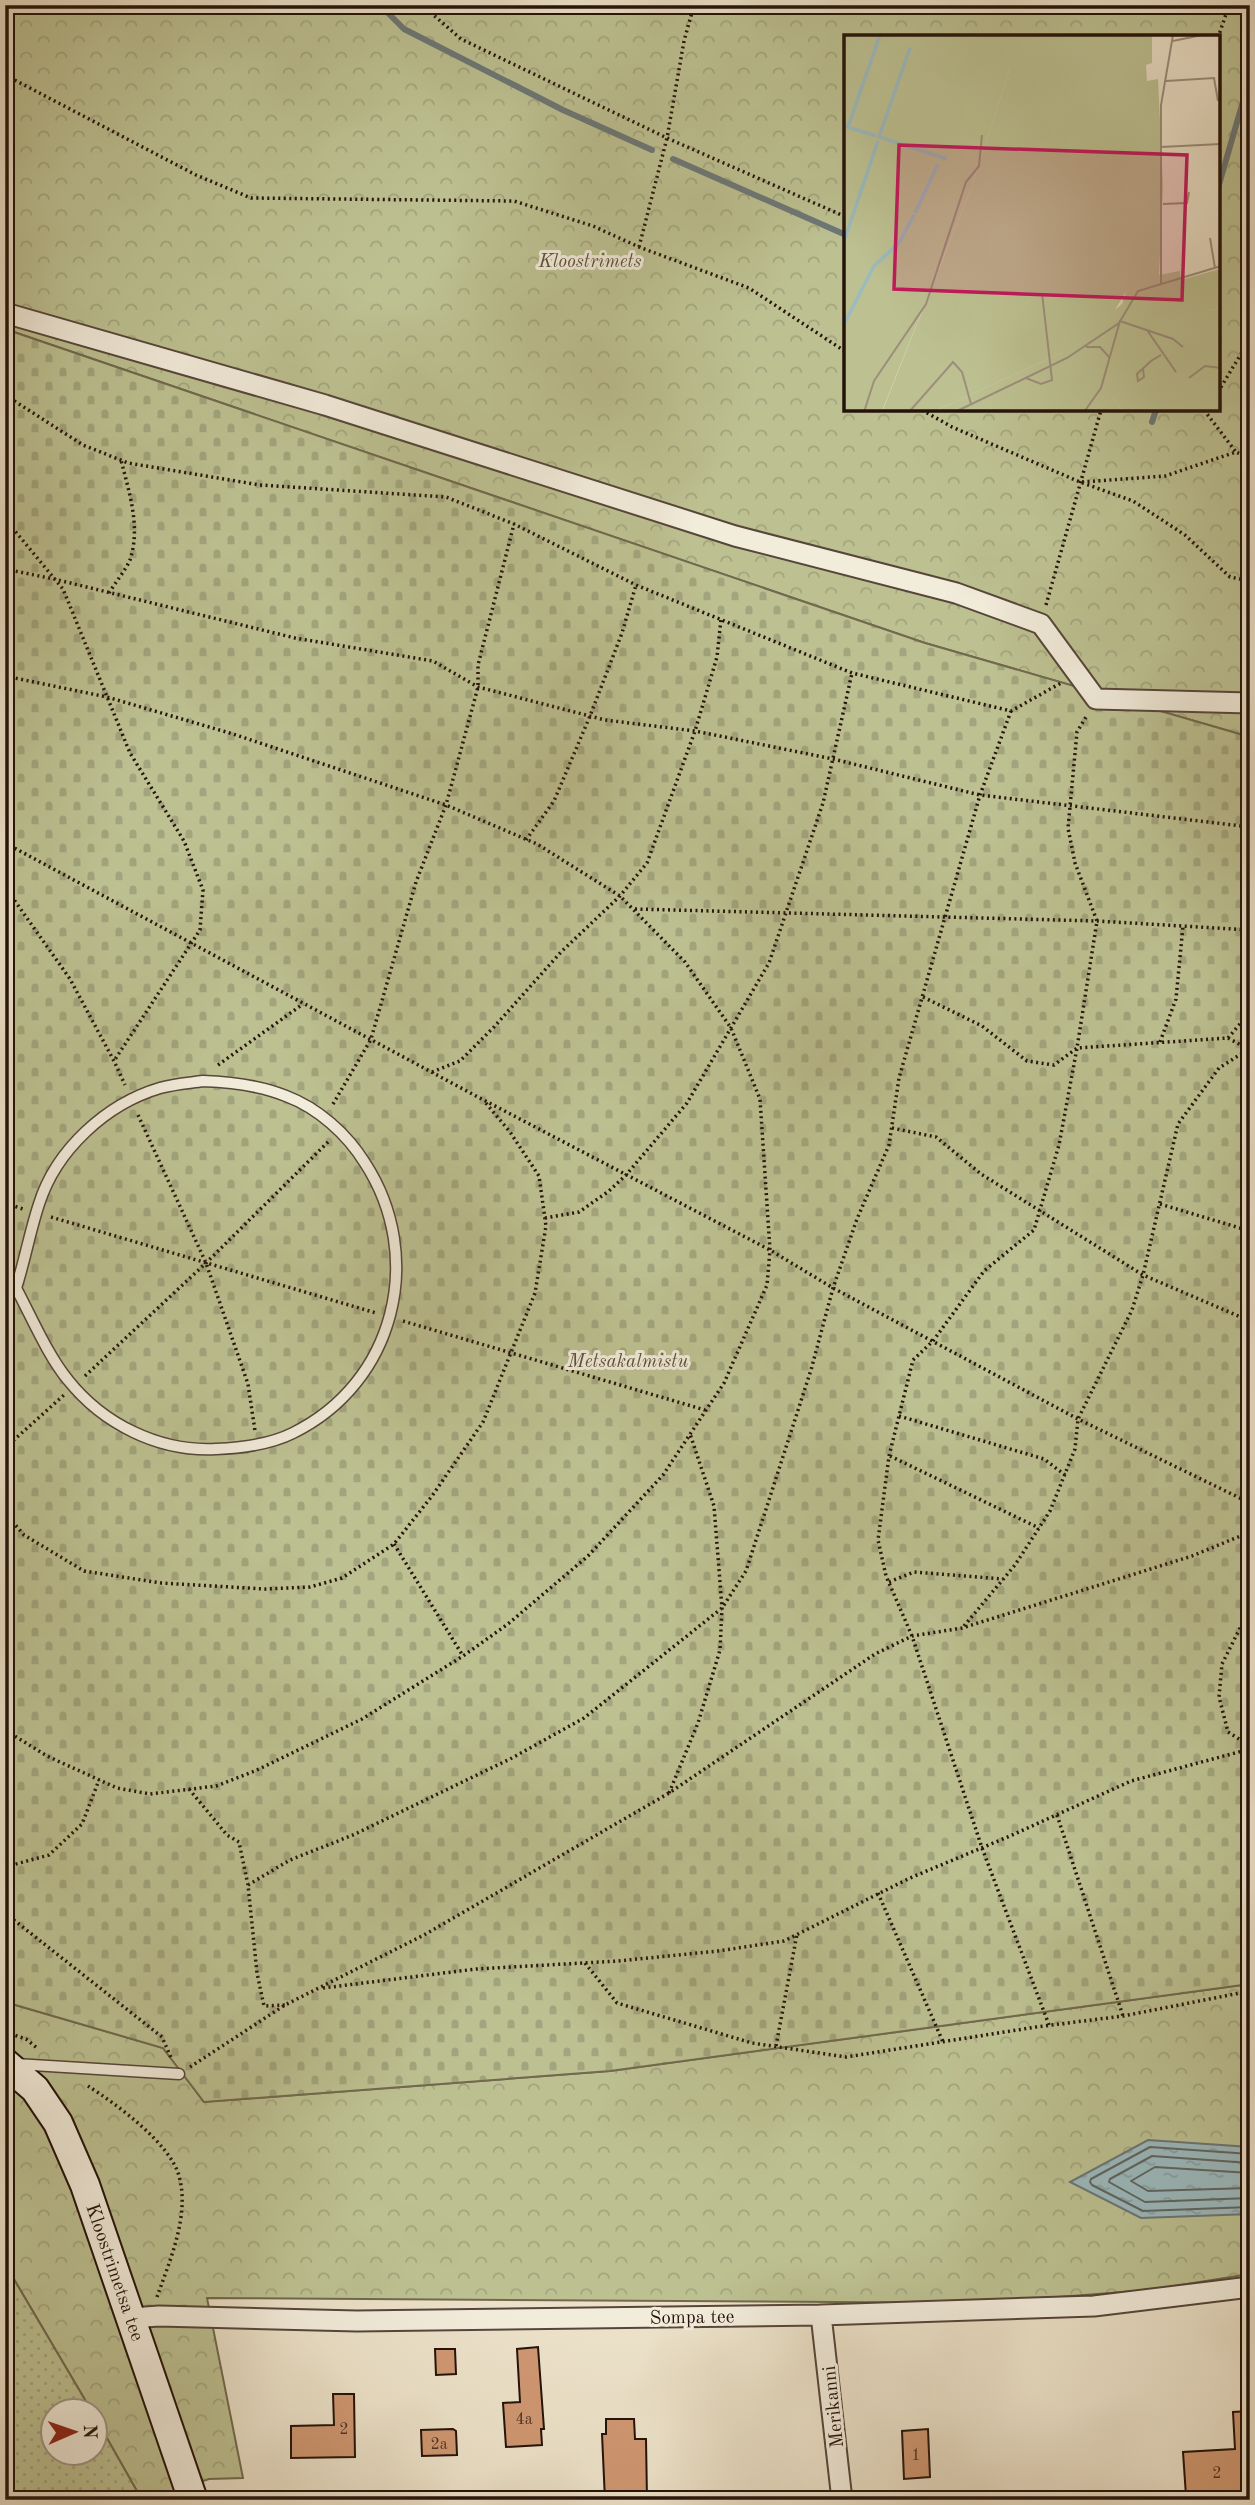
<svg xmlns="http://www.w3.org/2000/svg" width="1255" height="2505" viewBox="0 0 1255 2505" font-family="'Old Standard TT',serif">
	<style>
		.forest { fill: url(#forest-crowns); stroke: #716a4e; stroke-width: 2; fill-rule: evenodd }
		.cemetery { fill: url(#cemetery-stones); stroke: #716a4e; stroke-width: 2 }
		.park { fill: url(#park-dots); stroke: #716a4e; stroke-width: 2 }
		.water { fill: url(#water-ripples); stroke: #6c7877; stroke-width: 2 }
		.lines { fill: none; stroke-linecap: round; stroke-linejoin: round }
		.shore { stroke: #606764; stroke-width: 2 }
		.stream { stroke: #6c7877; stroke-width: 6 }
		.building { fill: #ce9771; stroke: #25130a; stroke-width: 2 }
		.service-casing { stroke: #56463a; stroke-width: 13 }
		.minor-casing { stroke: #56463a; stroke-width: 23 }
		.secondary-casing { stroke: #25130a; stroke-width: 32 }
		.path { stroke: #25130a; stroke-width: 3.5; stroke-dasharray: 2 3.5; stroke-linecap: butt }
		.service { stroke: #f2ecdb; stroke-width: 10 }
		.minor { stroke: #f2ecdb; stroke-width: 19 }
		.secondary { stroke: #f2ecdb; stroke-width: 28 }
		.labels { text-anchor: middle; stroke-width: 6; stroke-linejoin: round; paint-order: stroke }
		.number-label { font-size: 16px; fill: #4f3424 }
		.park-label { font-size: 19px; font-style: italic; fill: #5a503a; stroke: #f2ecdb }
		.street-label { font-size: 19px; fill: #25130a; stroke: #f2ecdb }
		.inset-river { fill: none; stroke: #9cbbbf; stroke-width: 3.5 }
		.inset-road { fill: none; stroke: #9c8f7c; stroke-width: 2 }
		.view { fill: #c2185b; fill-opacity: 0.15; stroke: #c2185b; stroke-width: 3.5 }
		.inset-edge { fill: none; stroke: #25130a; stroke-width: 3.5 }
	</style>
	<defs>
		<pattern id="forest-crowns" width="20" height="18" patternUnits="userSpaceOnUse" patternTransform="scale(1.75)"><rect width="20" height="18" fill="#bdc192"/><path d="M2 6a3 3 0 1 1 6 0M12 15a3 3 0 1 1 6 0" fill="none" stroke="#a2a57d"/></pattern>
		<pattern id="cemetery-stones" width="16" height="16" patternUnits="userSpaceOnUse" patternTransform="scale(1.75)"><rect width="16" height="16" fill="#bdc192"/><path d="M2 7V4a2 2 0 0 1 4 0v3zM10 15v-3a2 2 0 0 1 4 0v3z" fill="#a2a57d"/></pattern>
		<pattern id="park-dots" width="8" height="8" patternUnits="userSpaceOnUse" patternTransform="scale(1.75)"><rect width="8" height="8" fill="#bdc192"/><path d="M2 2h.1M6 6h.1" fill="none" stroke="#a2a57d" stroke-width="1.8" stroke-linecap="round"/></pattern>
		<pattern id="water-ripples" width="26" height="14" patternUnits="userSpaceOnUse" patternTransform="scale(1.75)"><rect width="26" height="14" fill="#9cbbbf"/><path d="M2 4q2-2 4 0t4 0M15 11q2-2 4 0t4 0" fill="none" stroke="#86a0a3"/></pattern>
	</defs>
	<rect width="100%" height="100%" fill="#ebe1c8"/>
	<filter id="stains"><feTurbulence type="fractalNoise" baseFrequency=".00286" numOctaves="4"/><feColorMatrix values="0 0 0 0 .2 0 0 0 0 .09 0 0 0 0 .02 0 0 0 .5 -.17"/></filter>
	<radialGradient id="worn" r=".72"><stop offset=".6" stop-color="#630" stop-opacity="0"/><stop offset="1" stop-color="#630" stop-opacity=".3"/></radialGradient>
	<path class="forest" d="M5,5H1250V737L925,643L5,329ZM846,37H1218V410H846Z
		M1250,1984V2274L1149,2290L980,2303L207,2298L243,2478L209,2479L165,2494L166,2500H142L95,2417L94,2410H91L5,2264V2002L163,2048L204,2102L610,2071Z"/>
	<path class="cemetery" d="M5,329L925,643L1250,737V1984L610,2071L204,2102L163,2048L5,2002Z"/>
	<path class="park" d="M5,2264L91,2410H52V2452H94L95,2417L142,2500H5Z"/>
	<path class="water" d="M1148,2140L1250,2147V2214L1141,2218L1070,2182Z"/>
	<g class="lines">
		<path class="shore" d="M1250,2154L1150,2147L1091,2179L1090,2182L1092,2185L1143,2211L1250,2207
			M1250,2163L1152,2156L1110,2179L1109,2182L1145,2202L1250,2198
			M1250,2173L1155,2167L1131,2181L1148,2191L1250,2188"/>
		<path class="stream" d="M380,5L404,29L563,110L652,150
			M673,159L846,235
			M1218,188L1250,77
			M1152,422L1156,410"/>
	</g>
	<path class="building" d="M538,2347L544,2429H541L542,2445L506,2447L503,2403L520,2402L517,2349Z
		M435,2349H455L456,2374L436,2375Z
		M333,2394H354L355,2457L291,2458V2426L334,2425Z
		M1250,2411V2492L1186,2496L1183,2452L1235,2449L1233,2412Z
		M606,2419H634L635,2439H646L647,2500H605L602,2434H606Z
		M453,2429L456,2431L457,2455L422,2456L421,2430Z
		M928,2429L930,2477L904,2479L902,2431Z"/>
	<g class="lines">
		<defs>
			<path id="service" d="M203,1081C232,1082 259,1085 286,1096C318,1108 347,1134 365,1163C426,1257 395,1383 293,1433C269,1445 242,1448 216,1449C159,1452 103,1424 68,1380C48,1356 31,1316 16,1288C25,1260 30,1231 39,1204C56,1150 106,1104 160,1088C174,1084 189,1083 203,1081Z
				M16,2064L179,2074"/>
			<path id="minor" d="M5,313L325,405L735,536L956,593L1041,624L1096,699L1250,703
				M821,2315L842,2500
				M132,2318L159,2316L357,2321L821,2315L1094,2306L1250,2287"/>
			<path id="secondary" d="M5,2063L35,2089L58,2123L85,2185L193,2500"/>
		</defs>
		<use href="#service" class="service-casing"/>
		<use href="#minor" class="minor-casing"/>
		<use href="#secondary" class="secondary-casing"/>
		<path class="path" d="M422,5L461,39L667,138L846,217
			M1218,38L1229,5
			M5,75L196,175L251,198L514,201L593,226L639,247L749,288L846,352
			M639,247L667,138L684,41L694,5
			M1218,392L1250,339
			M5,395L83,445L128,463L260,485L446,497L514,524L636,585L852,673L1011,711L1061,683
			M922,410L952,427L1080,482L1133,501L1185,535L1230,577L1250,581
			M1204,410L1236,452
			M1082,482L1165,476L1236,452L1250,458
			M5,519L63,589L130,753L184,841L203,890L200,930L114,1061
			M5,569L54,579L295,638L433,661L478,687L605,720L695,731L833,759L980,795L1250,827
			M109,593C115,583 125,571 130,560C141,527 129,492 121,460
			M1046,605L1101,410
			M5,676L107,697L233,734L446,805L537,844L620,896L685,962L731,1028L760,1099L770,1250L767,1285L724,1383L663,1475L588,1556L508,1624L463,1656L362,1719L255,1771L216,1786L150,1794L117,1788L47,1756L5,1730
			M526,840L554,801L590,716L622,633L636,585
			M5,843L476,1096L770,1250L833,1288L1078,1419L1250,1503
			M5,887L70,979L114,1061L125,1085
			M635,909L1097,921L1250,930
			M923,997L982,1026L1027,1061L1054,1065L1077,1048L1228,1038L1250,1050
			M1228,1038L1250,1012
			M1160,1042L1176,999L1183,926
			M218,1065L303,1004
			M432,1072L460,1061L494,1027L561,952L620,896L647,863L695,731L717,657L721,619
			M333,1104L371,1039L416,882L446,805L478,687V665L514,524
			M138,1115L206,1263L248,1384L255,1431
			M892,1128L936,1137L981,1174L1143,1275L1250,1321
			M5,1203L23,1209
			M1160,1204L1250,1231
			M51,1217L376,1313
			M545,1218L579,1212L609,1191L626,1175L687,1103L769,963L823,803L852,673
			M403,1321L705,1410
			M85,1376L206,1263L329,1141
			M899,1416L1044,1459L1065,1475
			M5,1448L64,1395
			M890,1456L1039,1528
			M5,1513L24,1535L84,1571L161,1583L265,1589L310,1587L342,1578L394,1544L432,1496L483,1422L535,1293L546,1226L539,1176L510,1132L485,1102
			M394,1544L463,1656
			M889,1582L914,1572L1003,1579
			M1250,1608L1222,1664L1219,1697L1228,1732L1250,1746
			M964,1626L1015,1565L1050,1511L1075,1449L1078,1419L1132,1310L1143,1275L1178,1124L1219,1068L1249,1049
			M189,1789L227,1835L239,1842L248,1885L257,1973L264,2006L285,2005
			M669,1793L698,1723L720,1650L722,1608L714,1506L690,1434
			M1057,1815L1123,2016
			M5,1867L49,1855L82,1824L99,1780
			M248,1885L290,1860L353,1835L512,1758L584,1718L722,1608L746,1571L811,1370L833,1288L857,1219L889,1145L899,1078L980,795L1011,711
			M878,1893L943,2042
			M5,1913L162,2037L172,2060
			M585,1963L617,2003L752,2043L846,2057L1036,2027L1123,2016L1250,1991
			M323,1988L476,1969L618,1961L718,1951L784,1941L910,1878L1010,1836L1131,1781L1250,1749
			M1049,2025L982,1848L912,1636L886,1576L878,1540L889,1456L913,1360L933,1341L984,1271L1034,1230L1059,1145L1077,1048L1097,921L1075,863L1068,828L1077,732L1086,717
			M5,2032L26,2039L37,2048
			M776,2046L797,1934
			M190,2067L285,2005L424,1935L669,1793L875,1654L912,1636L962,1628L1192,1556L1250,1532
			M88,2086C116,2104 170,2143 179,2176C190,2215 170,2260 157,2297"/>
		<use href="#service" class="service"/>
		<use href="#minor" class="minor"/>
		<use href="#secondary" class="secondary"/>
	</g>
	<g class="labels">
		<g class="number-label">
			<text x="524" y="2424">4a</text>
			<text x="344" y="2434">2</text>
			<text x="439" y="2449">2a</text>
			<text x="916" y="2460">1</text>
			<text x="1217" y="2478">2</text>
		</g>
		<g class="park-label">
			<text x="590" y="267">Kloostrimets</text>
			<text x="628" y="1367">Metsakalmistu</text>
		</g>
		<g class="street-label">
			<text transform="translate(116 2272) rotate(71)" y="7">Kloostrimetsa tee</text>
			<text transform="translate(692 2316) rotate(-1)" y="7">Sompa tee</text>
			<text transform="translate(832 2407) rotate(-96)" y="7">Merikanni</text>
		</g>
	</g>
	<g transform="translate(844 35)">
		<rect width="376" height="376" fill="#ebe1c8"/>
		<path d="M0,0H308V28L302,30L303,46L314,44L319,151L315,240L336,236L337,245L376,234V273L363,276L269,362L278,376H91L217,318L278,269L286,244L166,33L128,151L38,376H0Z" fill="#bdc192"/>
		<path d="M184,30L209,32L281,94L292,240L263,288L217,318L91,376L38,377L128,151L166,33Z" fill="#bdc192"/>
		<path d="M344,245L363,276L376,273V376H278L269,362L289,290L310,263Z" fill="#bdc192"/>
		<path d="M354,289L366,302V315L350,329Z" fill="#bdc192"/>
		<path class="inset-river" d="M66,13L35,102L103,124M0,91L32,101M4,92L36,0M71,178L94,129M0,206L34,106M0,289L30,231L55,208L70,180"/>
		<path class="inset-road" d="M329,6L358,0M322,46L370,43L374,66M317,112L377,109M319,169L343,168L345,157M366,203L371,233M317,249V70L329,0M303,295L332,337M242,312H256L265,322M299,334L300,342L294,346L293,339L307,326L317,320M182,343L197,349L208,345L198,258M345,343L361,331L377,333M20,377L30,346L82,269L122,147L135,131L138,100M65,377L109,327L118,337L127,369M111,377L223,323L275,288L294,256L377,231M240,377L257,353L276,286L329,304L339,312"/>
		<path class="view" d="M55,110L343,120L338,265L50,254Z"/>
		<rect width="376" height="376" class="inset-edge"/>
	</g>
	<rect width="1255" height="2505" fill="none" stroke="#ebe1c8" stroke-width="28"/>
	<rect x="7" y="7" width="1241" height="2491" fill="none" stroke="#25130a" stroke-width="3.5"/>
	<rect x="14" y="14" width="1227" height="2477" fill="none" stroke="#25130a" stroke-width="2"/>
	<g transform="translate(74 2432) rotate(88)"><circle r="33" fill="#f2ecdb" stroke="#a09587" stroke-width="2"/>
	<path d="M0-5L12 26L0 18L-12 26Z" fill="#8f2418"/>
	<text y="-10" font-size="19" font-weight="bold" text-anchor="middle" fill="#25130a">N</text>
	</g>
	<rect width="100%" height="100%" filter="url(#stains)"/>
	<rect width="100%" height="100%" fill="url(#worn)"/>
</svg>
